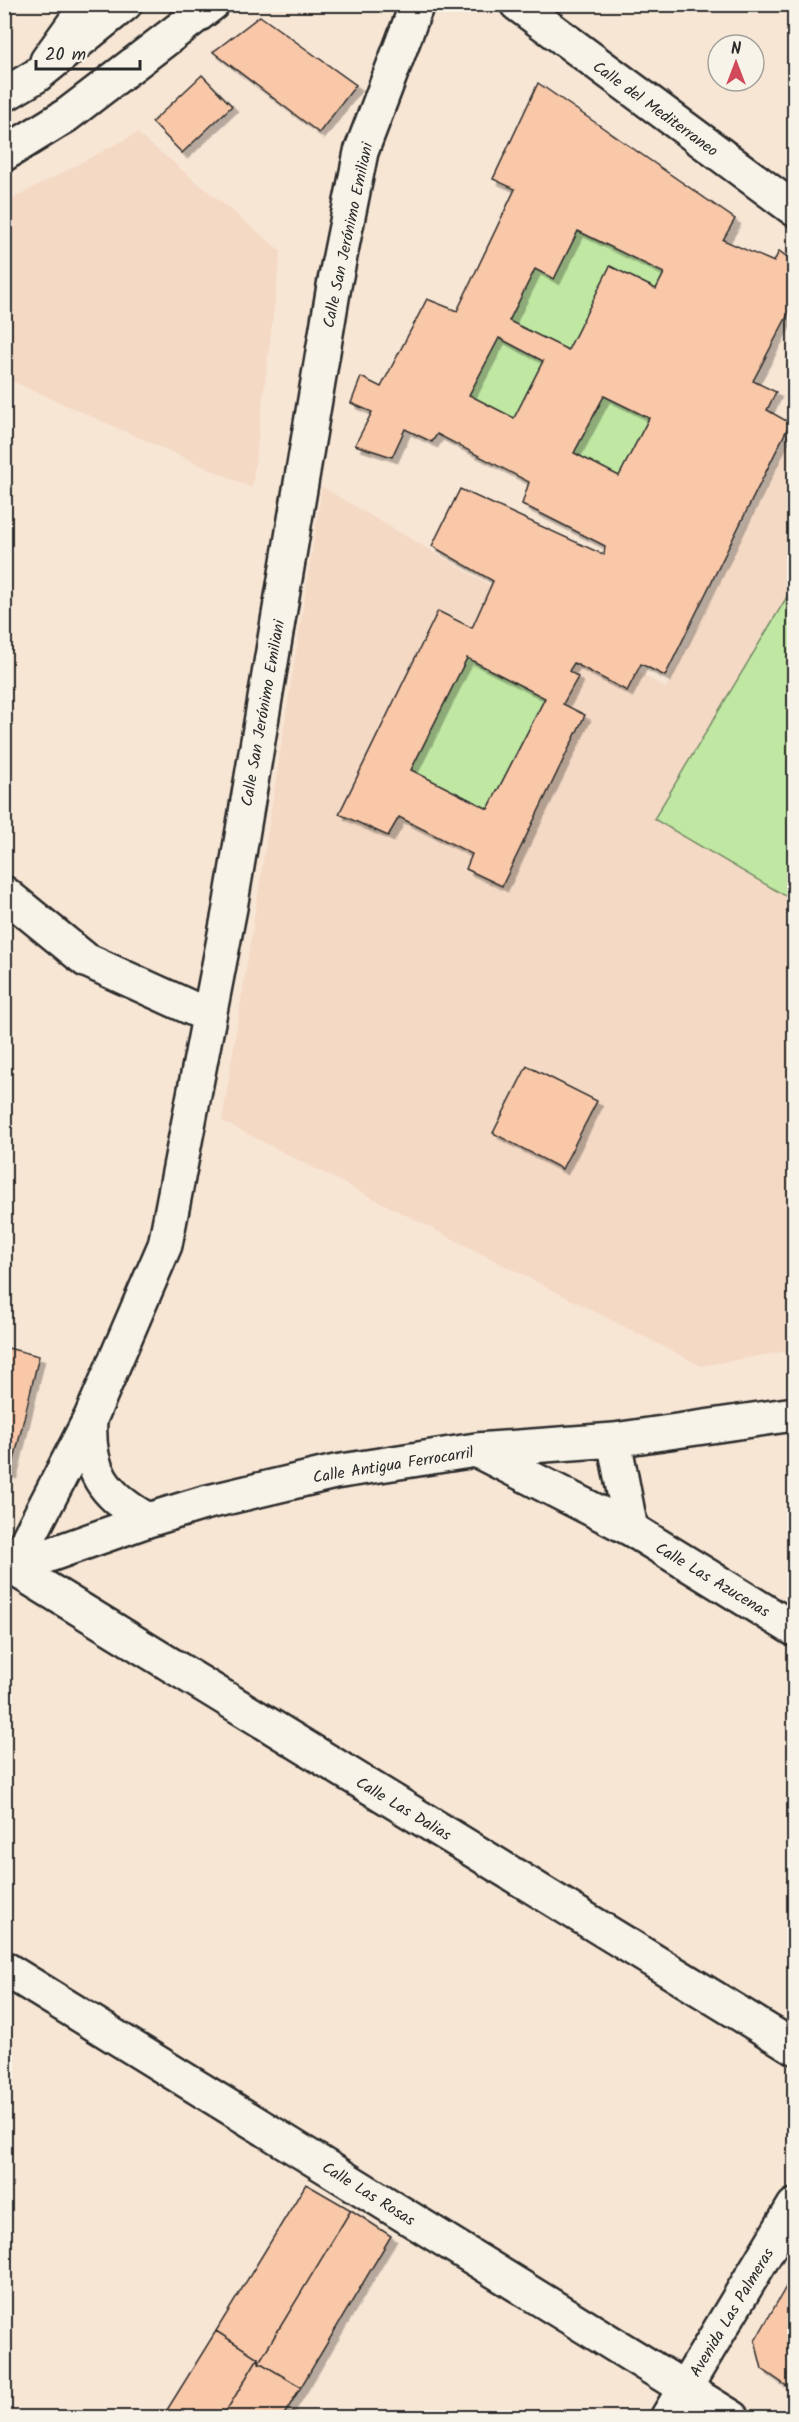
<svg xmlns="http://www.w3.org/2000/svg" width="799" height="2422" viewBox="0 0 799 2422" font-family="Kalam,sans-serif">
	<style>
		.built { fill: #f4d9c5 }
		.green { fill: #c0e8a3; stroke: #768a67; stroke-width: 1.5 }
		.building { fill: #f9c8a9; stroke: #2b2b2b; stroke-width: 1.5; fill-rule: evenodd; filter: url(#shadow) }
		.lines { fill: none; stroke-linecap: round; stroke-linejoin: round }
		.minor-casing { stroke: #2b2b2b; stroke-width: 38 }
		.tertiary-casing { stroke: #2b2b2b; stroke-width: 38 }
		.primary-casing { stroke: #2b2b2b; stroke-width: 38 }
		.minor { stroke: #f7f3e8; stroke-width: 33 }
		.tertiary { stroke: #f7f3e8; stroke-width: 33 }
		.primary { stroke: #f7f3e8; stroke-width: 33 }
		.labels { text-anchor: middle; stroke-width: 5; stroke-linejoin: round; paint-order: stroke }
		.street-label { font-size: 16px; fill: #2b2b2b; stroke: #f7f3e8 }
	</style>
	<defs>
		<filter id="shadow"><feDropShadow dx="5.5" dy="5.5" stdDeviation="0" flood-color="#0004"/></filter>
	</defs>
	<rect width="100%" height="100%" fill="#f8e6d5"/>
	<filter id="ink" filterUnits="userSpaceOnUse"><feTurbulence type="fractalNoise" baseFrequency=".0167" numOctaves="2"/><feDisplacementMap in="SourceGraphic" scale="12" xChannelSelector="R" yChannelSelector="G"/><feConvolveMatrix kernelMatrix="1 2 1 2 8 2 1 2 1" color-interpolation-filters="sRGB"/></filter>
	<g filter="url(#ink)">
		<path class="built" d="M137,133L281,251L252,488L5,378V203Z
			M794,430V1350L701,1366L222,1121L322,487L666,688Z"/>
		<path class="green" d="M578,231L664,273L656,289L610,266L568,350L509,321L535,269L554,279Z
			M499,338L543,361L514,418L469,395Z
			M604,396L649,418L619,476L574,453Z
			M794,585V901L654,819Z
			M467,658L545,698L488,809L411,770Z"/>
		<path class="building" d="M260,16L356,85L319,133L213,52Z
			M202,75L232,106L182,153L152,122Z
			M538,83L735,219L723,240L774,262L779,251L794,262V308L792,307L753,381L776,392L767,410L790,423L665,676L641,664L627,691L574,663L569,671L578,677L563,704L585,715L502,886L466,869L472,854L399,817L388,836L339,814L438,611L472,628L493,581L432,546L460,489L604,555L605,546L522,504L529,482L437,434L432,442L405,429L392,457L355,445L372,412L351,403L361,377L381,387L427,299L457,311L515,189L493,179ZM578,231L664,273L656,289L610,266L568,350L509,321L535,269L554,279ZM499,338L543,361L514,418L469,395ZM604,396L649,418L619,476L574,453ZM467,658L545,698L488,809L411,770Z
			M527,1066L597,1101L562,1169L493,1133Z
			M4,1347L39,1356L11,1473L4,1472Z
			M306,2184L351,2210L259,2362L258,2358L216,2331Z
			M351,2210L391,2236L301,2387L259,2362Z
			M794,2273V2391L762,2369L755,2341Z
			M216,2331L258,2358L222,2418H162Z
			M258,2358L259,2362L301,2387L282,2418H222Z"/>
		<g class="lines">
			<defs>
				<path id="minor" d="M417,4L361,152L334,286L230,908L165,1245L91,1417L13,1568L794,2047
					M47,61L88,4
					M4,893L86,960L209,1016
					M90,1419C87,1471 103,1495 148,1520
					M614,1440L631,1529
					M476,1450L631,1529L794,1629
					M4,1571L148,1520L204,1503L335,1472L476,1450L614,1440L794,1414"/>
				<path id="tertiary" d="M517,4L794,209
					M4,1968L733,2418
					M667,2418L794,2206"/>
				<path id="primary" d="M4,95L36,76L125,4
					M4,154L67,115L212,4"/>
			</defs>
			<use href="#minor" class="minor-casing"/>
			<use href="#tertiary" class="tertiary-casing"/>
			<use href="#primary" class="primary-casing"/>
			<use href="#minor" class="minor"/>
			<use href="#tertiary" class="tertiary"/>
			<use href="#primary" class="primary"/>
		</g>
	</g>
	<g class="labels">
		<g class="street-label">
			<text transform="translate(656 108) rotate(36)" y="6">Calle del Mediterraneo</text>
			<text transform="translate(347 235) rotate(-78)" y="6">Calle San Jerónimo Emiliani</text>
			<text transform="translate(262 713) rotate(-80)" y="6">Calle San Jerónimo Emiliani</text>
			<text transform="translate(393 1464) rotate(-9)" y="6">Calle Antigua Ferrocarril</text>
			<text transform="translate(713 1579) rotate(31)" y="6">Calle Las Azucenas</text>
			<text transform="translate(404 1808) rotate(31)" y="6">Calle Las Dalias</text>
			<text transform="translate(369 2193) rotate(32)" y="6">Calle Las Rosas</text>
			<text transform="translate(731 2312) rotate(-59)" y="6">Avenida Las Palmeras</text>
		</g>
	</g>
	<rect width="799" height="2422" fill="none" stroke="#f7f3e8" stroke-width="24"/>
	<rect x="12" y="12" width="775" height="2398" fill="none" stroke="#2b2b2b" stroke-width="2" filter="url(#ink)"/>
	<g transform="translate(736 63)"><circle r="28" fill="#f7f3e8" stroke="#a5a39c" stroke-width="1.5"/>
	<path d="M0-4.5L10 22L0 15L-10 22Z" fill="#d1495b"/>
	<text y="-9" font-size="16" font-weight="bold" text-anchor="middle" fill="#2b2b2b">N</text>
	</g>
	<path d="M36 60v9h104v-9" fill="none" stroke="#2b2b2b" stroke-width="3"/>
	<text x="45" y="60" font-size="18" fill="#2b2b2b" stroke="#f7f3e8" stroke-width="4.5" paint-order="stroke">20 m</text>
</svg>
